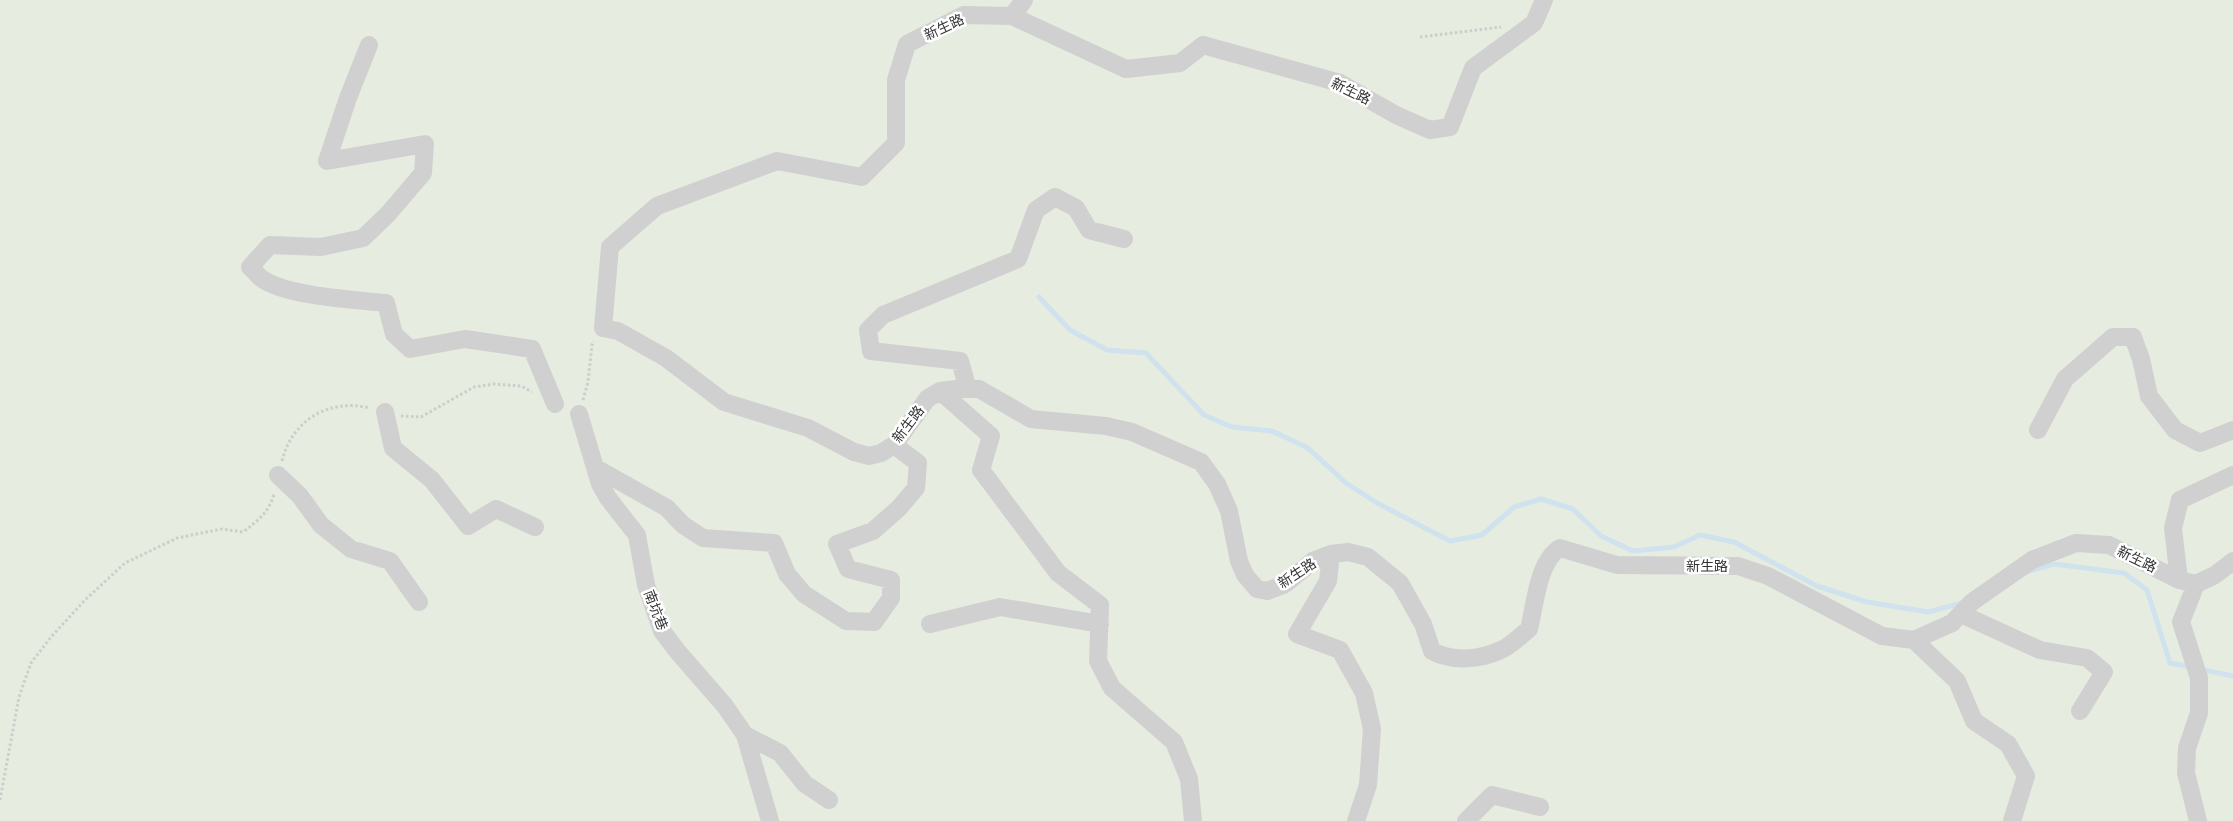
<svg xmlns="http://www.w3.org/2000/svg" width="2233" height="821" viewBox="0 0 2233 821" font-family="'Archivo Narrow','Noto Sans TC',sans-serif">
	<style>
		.green { fill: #e6ecdf }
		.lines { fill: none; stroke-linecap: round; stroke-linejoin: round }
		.stream { stroke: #cfe2ee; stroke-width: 5 }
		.path { stroke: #cdcdcd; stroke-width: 3; stroke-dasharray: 2.5 2.5; stroke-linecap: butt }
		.minor { stroke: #d0d0d0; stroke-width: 18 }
		.labels { text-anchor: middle; stroke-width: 5; stroke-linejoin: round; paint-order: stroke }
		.street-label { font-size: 14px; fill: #333; stroke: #fff }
	</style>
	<rect width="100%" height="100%" fill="#fff"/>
	<path class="green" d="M0,0H2233V821H0Z"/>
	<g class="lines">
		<path class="stream" d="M1039,297L1070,330L1107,350L1146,353L1204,415L1232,427L1272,431L1308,448L1346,483L1377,503L1450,541L1482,535L1514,507L1541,499L1573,509L1601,536L1633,551L1674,547L1700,535L1734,542L1817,586L1867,602L1928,612L1962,603
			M2026,572L2054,564L2124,573L2147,590L2170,663L2191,667
			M2199,669L2233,676"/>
		<path class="path" d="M1420,37L1501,27
			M583,400L588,382L592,345L594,341
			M401,416L421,417L474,387L494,384L521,386L532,392
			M282,461C292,420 329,398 370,408
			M0,800L19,697L31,663L51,637L85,600L125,563L177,538L222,529L243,532C258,521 269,512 274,494"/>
		<path class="minor" d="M1544,0L1534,23L1473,68L1450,127L1430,130L1396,115L1340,83L1203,45L1180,63L1126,69L1012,16L964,15L907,44L896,80V143L862,177L777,161L657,206L610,247L603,328L618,331L666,358L724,402L808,428L854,452L869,456L881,453L894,445L927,399L940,391L957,389H979L1031,419L1106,426L1132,432L1201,462L1217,484L1229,511L1239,561L1245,575L1257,589L1267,591L1285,584L1313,561L1331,554L1348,552L1368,557L1400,583L1423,624L1432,651C1453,662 1479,660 1501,650C1511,646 1520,636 1529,629C1535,605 1538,561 1560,548L1617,565L1738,566L1768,576L1882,636L1914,640L1952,623L1972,602L2032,560L2076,543L2109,545L2179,580L2196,584L2215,575L2233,561
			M1012,16L1024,0
			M369,45L348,98L327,161L425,144L423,173L388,214L363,238L321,247L270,245L250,267C254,270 257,275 261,278C284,296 355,300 386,303L394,334L410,349L465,339L532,349L555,404
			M968,389L960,361L871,351L868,330L883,315L1018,259L1036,210L1055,197L1076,208L1089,230L1124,239
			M940,391L991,436L981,470L1058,573L1100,605L1098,661L1112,688L1174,742L1189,779L1193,821
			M385,412L393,448L432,480L468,526L496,509L535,527
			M579,414L600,484L608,498L637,535L646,585L662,631L678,652L725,706L745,735L770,821
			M2038,430L2065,379L2113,337H2133L2141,359L2149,396L2175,430L2200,443L2233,430
			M596,468L667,508L683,525L703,538L774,543L787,574L804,594L846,621L874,622L891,598V580L848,569L837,544L873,531L899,508L916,488L918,463L894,445
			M278,475L300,496L321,525L351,549L390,561L419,602
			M1331,554L1328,581L1297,634L1340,650L1364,693L1372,729L1368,785L1356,821
			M2179,580L2173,528L2180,500L2233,475
			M2196,584L2181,622L2199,678V713L2187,748L2186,773L2198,821
			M1961,614L2040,650L2087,658L2104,672L2080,711
			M930,624L1000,607L1100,624
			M1914,640L1957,681L1974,721L2008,744L2026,776L2012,821
			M745,735L780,753L805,784L829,800
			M1466,821L1492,795L1540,807"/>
	</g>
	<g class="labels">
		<g class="street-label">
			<text transform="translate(944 27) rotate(-25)" y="5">新生路</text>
			<text transform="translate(1351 91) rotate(26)" y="5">新生路</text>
			<text transform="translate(908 424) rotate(-53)" y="5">新生路</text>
			<text transform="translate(2137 559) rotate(26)" y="5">新生路</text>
			<text x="1707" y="571">新生路</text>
			<text transform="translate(1297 573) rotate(-33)" y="5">新生路</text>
			<text transform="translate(656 610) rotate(69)" y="5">南坑巷</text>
		</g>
	</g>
</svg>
